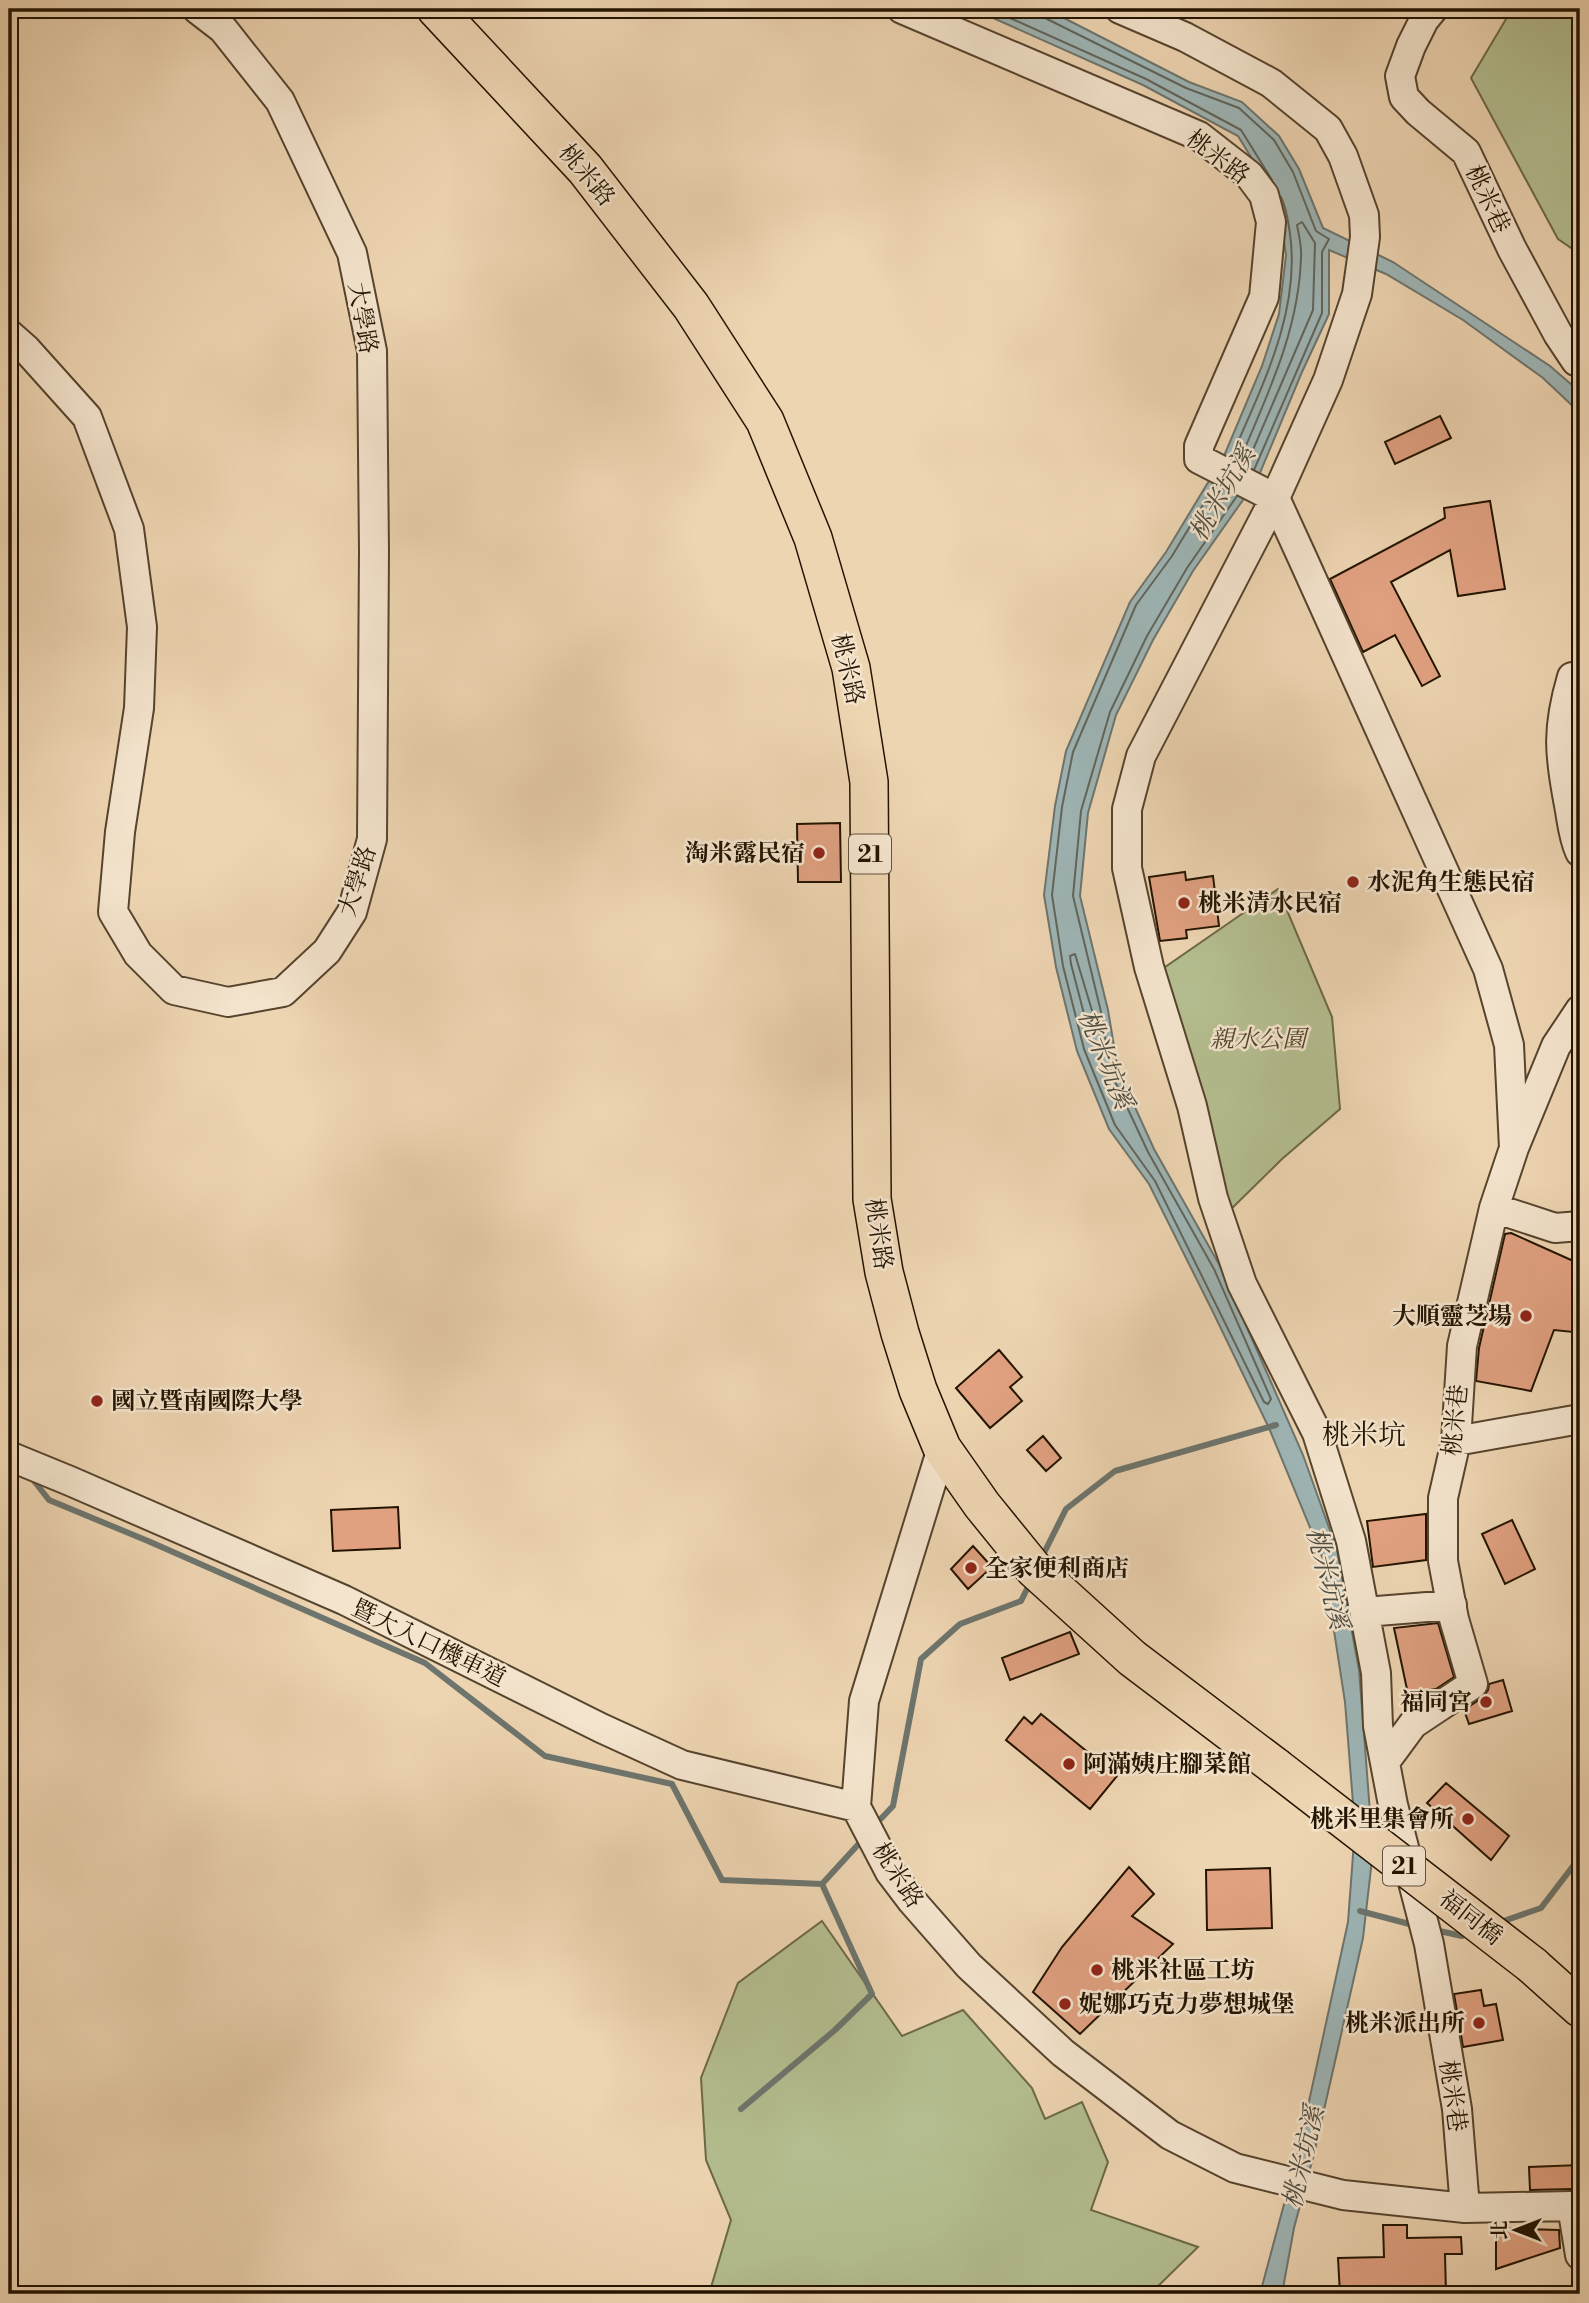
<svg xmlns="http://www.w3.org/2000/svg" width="1589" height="2303" viewBox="0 0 1589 2303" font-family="'Libre Bodoni','Noto Serif TC',serif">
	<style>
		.green { fill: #b4be90; stroke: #6c6948; stroke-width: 2 }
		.water { fill: #9eb6b7; stroke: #6d756e; stroke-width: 2 }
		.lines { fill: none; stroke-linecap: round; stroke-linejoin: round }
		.shore { stroke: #60655c; stroke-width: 2 }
		.stream { stroke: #6d756e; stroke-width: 6 }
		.building { fill: #e1a181; stroke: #231401; stroke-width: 2 }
		.minor-casing { stroke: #56442d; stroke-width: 32 }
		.major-casing { stroke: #231401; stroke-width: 40 }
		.minor { stroke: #f4e4cd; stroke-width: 28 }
		.major { stroke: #eed5b2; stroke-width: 37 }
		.major-bridge-casing { stroke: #231401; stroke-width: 40; stroke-linecap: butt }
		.major-bridge { stroke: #eed5b2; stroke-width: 37 }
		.poi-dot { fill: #8f2418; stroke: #f4e4cd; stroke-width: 2.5 }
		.labels { text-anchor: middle; stroke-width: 5; stroke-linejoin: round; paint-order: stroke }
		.shield { fill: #f4e4cd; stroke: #62523e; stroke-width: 2 }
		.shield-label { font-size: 23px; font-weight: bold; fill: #231401 }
		.street-label { font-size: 24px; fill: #231401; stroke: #f4e4cd }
		.poi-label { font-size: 24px; font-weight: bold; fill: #231401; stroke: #f4e4cd; text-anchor: start }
		.park-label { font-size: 24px; font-style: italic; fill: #4e472c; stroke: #f4e4cd }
		.water-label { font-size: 26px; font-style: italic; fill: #4e4d41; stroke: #f4e4cd }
		.quarter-label { font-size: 28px; fill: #231401; stroke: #f4e4cd }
	</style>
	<rect width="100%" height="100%" fill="#eed5b2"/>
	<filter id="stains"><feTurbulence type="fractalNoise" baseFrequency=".00286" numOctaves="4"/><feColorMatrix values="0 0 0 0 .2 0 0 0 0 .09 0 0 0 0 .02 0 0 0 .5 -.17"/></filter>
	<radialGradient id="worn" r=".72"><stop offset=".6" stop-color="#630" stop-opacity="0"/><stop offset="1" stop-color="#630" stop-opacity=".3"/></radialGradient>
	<path class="green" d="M1512,9H1580V254L1558,239L1471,78Z
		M1278,889L1332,1017L1340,1109L1282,1159L1224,1216L1158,972Z
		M822,1921L902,2036L963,2010L1032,2088L1045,2119L1082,2102L1108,2162L1091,2210L1198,2247L1150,2294H709L731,2220L706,2160L701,2078L738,1983Z"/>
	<path class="water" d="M973,9H1040L1062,17L1189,82L1242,102L1279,136L1299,169L1323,228L1393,262L1550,366L1580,392V413L1543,378L1463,320L1386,274L1329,250V314L1302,372L1257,480L1193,571L1153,640L1116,715L1088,813L1080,896L1108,1010L1118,1070L1154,1149L1220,1266L1303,1455L1337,1550L1359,1670L1373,1851L1363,1938L1314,2154L1294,2228L1282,2294H1260L1298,2152L1348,1922L1355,1828L1345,1702L1323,1559L1269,1428L1212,1310L1149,1184L1109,1129L1077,1051L1056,967L1044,895L1055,806L1066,751L1130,602L1166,552L1224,456L1262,366L1279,314L1286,255L1279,209L1262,175L1238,136L1143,85Z"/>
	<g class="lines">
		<path class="shore" d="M990,9L1146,79L1241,130L1272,180
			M1041,9L1045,18L1186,88L1239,108L1274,140L1293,172L1316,231L1329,239L1322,252V313L1254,470
			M1231,458C1261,388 1301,312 1290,234C1288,221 1287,209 1281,197
			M1239,462C1267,395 1299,331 1301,257C1302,247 1299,236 1297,225L1302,222L1315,243L1313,310L1246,466
			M1215,485L1172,556L1136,605L1073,752L1062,807L1052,895L1063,966L1084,1049L1115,1125L1155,1181L1264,1402L1268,1404L1271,1399L1214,1269L1148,1152L1111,1073L1101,1012L1073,896L1081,811L1110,712L1147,636L1187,568L1237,496
			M1075,954L1093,1014L1096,1032L1093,1035L1089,1033L1071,964L1070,956Z"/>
		<path class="stream" d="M31,1477L49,1500L148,1541L425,1663L545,1756L672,1784L722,1880L822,1884L865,1837
			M1042,1557L1066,1509L1115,1471L1276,1425
			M874,1826L893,1806L921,1659L960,1624L1021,1601L1030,1583
			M1360,1911L1417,1926
			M1498,1923L1541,1908L1580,1857
			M1435,1930L1462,1936L1471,1933
			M741,2109L835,2030L872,1994L822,1884"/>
	</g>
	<path class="building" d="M1440,416L1451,438L1395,464L1385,442Z
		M1490,501L1505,589L1458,596L1450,550L1391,582L1440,676L1422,686L1395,635L1363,652L1330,579L1445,518L1444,508Z
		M840,823L841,882H798L797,824Z
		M1185,872L1186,880L1213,876L1219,926L1186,930L1187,938L1160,941L1149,877Z
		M1511,1233L1580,1264V1307L1573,1332L1554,1330L1531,1391L1476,1381L1479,1348L1505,1234Z
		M999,1350L1022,1377L1010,1387L1022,1401L990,1428L956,1388Z
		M1043,1436L1061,1458L1046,1471L1027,1450Z
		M398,1507L400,1548L333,1551L331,1510Z
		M1426,1514V1560L1373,1567L1367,1521Z
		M1512,1520L1535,1569L1505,1584L1482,1534Z
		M973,1546L992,1567L968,1589L951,1569Z
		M1438,1623L1454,1677L1436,1689L1408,1694L1394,1628Z
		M1070,1632L1079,1654L1010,1680L1002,1658Z
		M1503,1680L1512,1711L1469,1724L1464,1710L1483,1697L1488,1690L1489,1684Z
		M1041,1714L1117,1776L1090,1809L1006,1740L1024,1717L1032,1724Z
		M1446,1783L1509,1836L1491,1860L1427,1803Z
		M1129,1867L1154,1894L1132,1916L1173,1944L1080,2034L1033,1992L1062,1947Z
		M1270,1868L1272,1928L1207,1930L1206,1870Z
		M1481,1990L1484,2006L1496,2004L1503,2040L1463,2047L1454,1994Z
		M1580,2165V2192L1572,2189L1530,2190L1529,2167Z
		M1383,2225H1407V2238L1461,2237L1462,2254H1445L1446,2294H1340L1338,2258L1384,2257Z
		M1496,2228L1559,2230L1560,2248L1496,2269Z"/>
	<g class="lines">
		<defs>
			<path id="minor" d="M902,9L1199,136L1249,175L1264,195L1271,222L1264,297L1199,446V459L1275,498L1302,557L1488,969L1509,1045L1514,1148
				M1120,9L1185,37L1271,83L1328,129L1343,156L1364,215L1365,237L1357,294L1328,380L1275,498L1141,756L1127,809V868L1149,967L1192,1106L1213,1198L1242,1284L1317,1433L1351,1541L1376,1673L1378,1726L1393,1805L1429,1944L1457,2109L1465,2208
				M1433,9L1424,20L1411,46L1400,76L1404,97L1418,112L1466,152L1512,249L1558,334L1576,361L1580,362
				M9,334L26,349L87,417L129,529L142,627L139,708L120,832L113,912L138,954L174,990L228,1002L283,992L327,951L352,912L372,839L374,551L372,351L352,253L280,101L223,29L197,9
				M1572,677C1557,728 1559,753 1569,805C1572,821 1573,837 1580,852
				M1494,1208L1555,1228L1580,1226
				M1456,1441L1580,1419
				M942,1448L864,1701L856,1807L890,1872L912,1901L969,1966L1063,2053L1170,2135L1235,2168L1343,2195L1465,2208L1572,2206L1580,2255
				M9,1456L70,1481L344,1600L601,1728L682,1765L856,1807
				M1365,1612L1452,1605
				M1385,1762L1413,1724L1473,1684L1454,1619L1443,1561V1498L1456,1441L1462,1346L1494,1208L1514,1148L1556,1046L1580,1010"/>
			<path id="major" d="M436,9L585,169L691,306L765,421L813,538L851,668L869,782L872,1199L884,1272L900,1333L918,1390L942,1448L982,1505L1034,1569L1132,1658L1276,1767
				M1532,1965L1580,2008"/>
		</defs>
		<use href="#minor" class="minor-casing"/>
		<use href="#major" class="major-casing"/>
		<use href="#minor" class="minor"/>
		<use href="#major" class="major"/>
		<defs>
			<path id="major-bridge" d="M1276,1767L1532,1965"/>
		</defs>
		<use href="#major-bridge" class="major-bridge-casing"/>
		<use href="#major-bridge" class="major-bridge"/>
	</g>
	<g class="poi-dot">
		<circle cx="819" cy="853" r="7"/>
		<circle cx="1353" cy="882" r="7"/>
		<circle cx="1184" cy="903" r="7"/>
		<circle cx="1526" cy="1316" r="7"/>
		<circle cx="97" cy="1401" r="7"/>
		<circle cx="971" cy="1568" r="7"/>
		<circle cx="1486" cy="1702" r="7"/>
		<circle cx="1069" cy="1764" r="7"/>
		<circle cx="1468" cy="1819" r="7"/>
		<circle cx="1097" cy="1970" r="7"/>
		<circle cx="1065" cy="2004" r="7"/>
		<circle cx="1479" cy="2023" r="7"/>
	</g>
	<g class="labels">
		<g class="shield">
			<rect x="849" y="834.5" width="42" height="39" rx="5"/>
			<rect x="1383" y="1846.5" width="42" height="39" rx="5"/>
		</g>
		<g class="shield-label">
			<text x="870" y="862">21</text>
			<text x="1404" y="1874">21</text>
		</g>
		<g class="street-label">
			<text transform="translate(1218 157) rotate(37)" y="8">桃米路</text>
			<text transform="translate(587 175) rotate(50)" y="8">桃米路</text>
			<text transform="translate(1488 199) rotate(65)" y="8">桃米巷</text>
			<text transform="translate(363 318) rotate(80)" y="8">大學路</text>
			<text transform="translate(848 669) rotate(77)" y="8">桃米路</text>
			<text transform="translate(357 881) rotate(-72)" y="8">大學路</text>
			<text transform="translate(879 1234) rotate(82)" y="8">桃米路</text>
			<text transform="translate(1455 1420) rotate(-84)" y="8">桃米巷</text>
			<text transform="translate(429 1643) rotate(26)" y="8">暨大入口機車道</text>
			<text transform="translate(898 1875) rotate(57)" y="8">桃米路</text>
			<text transform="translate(1471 1917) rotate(38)" y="8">福同橋</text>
			<text transform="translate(1453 2096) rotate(82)" y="8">桃米巷</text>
		</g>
		<g class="poi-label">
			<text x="805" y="861" text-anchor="end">淘米露民宿</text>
			<text x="1367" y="890">水泥角生態民宿</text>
			<text x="1198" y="911">桃米清水民宿</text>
			<text x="1512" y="1324" text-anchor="end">大順靈芝場</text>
			<text x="111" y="1409">國立暨南國際大學</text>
			<text x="985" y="1576">全家便利商店</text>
			<text x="1472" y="1710" text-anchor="end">福同宮</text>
			<text x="1083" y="1772">阿滿姨庄腳菜館</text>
			<text x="1454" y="1827" text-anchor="end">桃米里集會所</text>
			<text x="1111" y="1978">桃米社區工坊</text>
			<text x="1079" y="2012">妮娜巧克力夢想城堡</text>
			<text x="1465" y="2031" text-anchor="end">桃米派出所</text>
		</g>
		<g class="park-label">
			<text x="1258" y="1047">親水公園</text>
		</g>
		<g class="water-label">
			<text transform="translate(1222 493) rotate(-60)" y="9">桃米坑溪</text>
			<text transform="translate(1106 1059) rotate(68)" y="9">桃米坑溪</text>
			<text transform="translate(1328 1578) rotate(76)" y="9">桃米坑溪</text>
			<text transform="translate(1303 2157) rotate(-77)" y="9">桃米坑溪</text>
		</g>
		<g class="quarter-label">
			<text x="1364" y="1444">桃米坑</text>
		</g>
	</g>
	<rect width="1589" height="2303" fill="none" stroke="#eed5b2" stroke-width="35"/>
	<rect x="10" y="10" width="1568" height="2282" fill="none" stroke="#231401" stroke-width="3.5"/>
	<rect x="18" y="18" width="1554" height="2268" fill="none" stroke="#231401" stroke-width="2"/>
	<g transform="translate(1516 2230) rotate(270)" stroke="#f4e4cd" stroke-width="5" paint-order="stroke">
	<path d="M0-5L12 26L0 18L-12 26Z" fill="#231401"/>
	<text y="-10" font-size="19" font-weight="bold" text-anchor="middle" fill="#231401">北</text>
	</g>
	<rect width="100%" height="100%" filter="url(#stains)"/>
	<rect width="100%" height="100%" fill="url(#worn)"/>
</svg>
